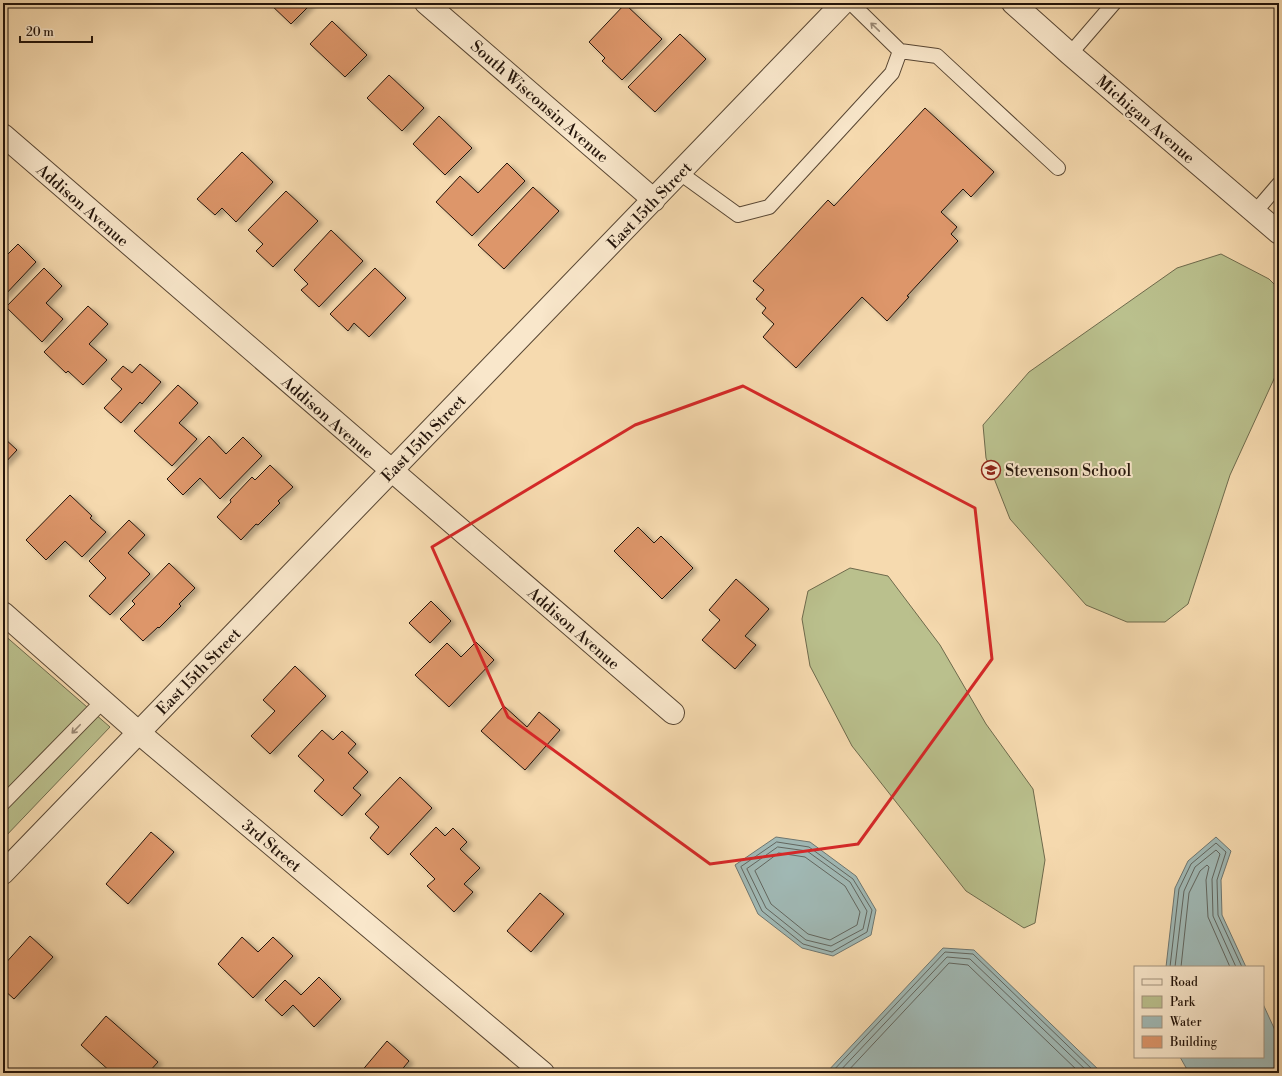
<svg xmlns="http://www.w3.org/2000/svg" width="1282" height="1076" viewBox="0 0 1282 1076" font-family="'Libre Bodoni',serif">
	<style>
		.green { fill: #bac08d; stroke: #6e6a4c }
		.water { fill: #a0b8b4; stroke: #6e7670 }
		.lines { fill: none; stroke-linecap: round; stroke-linejoin: round }
		.shore { stroke: #62665f; stroke-width: 1 }
		.building { fill: #dd966b; stroke: #23140a; filter: url(#shadow) }
		.service-casing { stroke: #584633; stroke-width: 16 }
		.minor-casing { stroke: #584633; stroke-width: 24 }
		.service { stroke: #f9e7cb; stroke-width: 14 }
		.minor { stroke: #f9e7cb; stroke-width: 22 }
		.oneway { stroke: #998874 }
		.marked { fill: none; stroke: #d62828; stroke-width: 3; stroke-linejoin: round }
		.labels { text-anchor: middle; stroke-width: 4; stroke-linejoin: round; paint-order: stroke }
		.street-label { font-size: 16px; fill: #23140a; stroke: #f9e7cb }
		.poi-label { font-size: 16px; fill: #23140a; stroke: #f9e7cb; text-anchor: start }
	</style>
	<defs>
		<filter id="shadow"><feDropShadow dx="4.5" dy="2.5" stdDeviation="2" flood-color="#0004"/></filter>
	</defs>
	<rect width="100%" height="100%" fill="#f6daaf"/>
	<filter id="stains"><feTurbulence type="fractalNoise" baseFrequency=".005" numOctaves="4"/><feColorMatrix values="0 0 0 0 .2 0 0 0 0 .09 0 0 0 0 .02 0 0 0 .5 -.17"/></filter>
	<radialGradient id="worn" r=".72"><stop offset=".6" stop-color="#630" stop-opacity="0"/><stop offset="1" stop-color="#630" stop-opacity=".3"/></radialGradient>
	<path class="green" d="M1221,254L1269,279L1279,289V368L1230,475L1188,604L1165,622H1127L1086,605L1010,519L986,458L983,425L1029,372L1177,268Z
		M850,568L888,576L940,645L986,724L1033,789L1045,860L1035,923L1024,928L966,891L852,746L810,666L802,619L808,591Z
		M3,634L110,727L3,839Z"/>
	<path class="water" d="M776,837L810,842L856,876L876,910L871,935L833,956L802,948L758,914L735,865Z
		M1216,837L1231,851L1221,880L1222,915L1246,967H1166L1175,888L1188,861Z
		M943,948L974,950L1102,1073H826Z
		M1263,1004L1279,1039V1073H1189L1180,1057H1263Z"/>
	<g class="lines">
		<path class="shore" d="M777,842L809,847L853,879L872,910L867,932L832,952L803,944L762,911L741,867Z
			M778,847L807,851L850,882L867,911L863,929L831,946L806,940L766,908L747,869Z
			M779,853L805,857L845,886L860,912L857,925L830,940L808,934L771,904L755,871Z
			M1170,967L1179,889L1191,864L1216,843L1226,852L1217,880L1218,915L1242,967
			M1175,967L1184,891L1195,867L1216,850L1220,854L1212,879L1213,916L1236,967
			M1181,967L1189,893L1200,871L1207,865L1209,867L1206,880L1208,917L1230,967
			M831,1073L945,952L973,954L1096,1073
			M838,1073L947,957L970,959L1089,1073
			M846,1073L949,963L968,965L1080,1073"/>
	</g>
	<path class="building" d="M269,3H312L291,24Z
		M625,4L662,39L622,80L602,61L605,58L589,42Z
		M332,21L367,55L345,77L310,44Z
		M680,34L706,59L655,112L628,87Z
		M389,75L424,108L402,131L367,98Z
		M925,108L994,172L971,197L963,189L941,212L957,227L951,234L958,241L907,296L909,297L887,321L862,297L796,368L763,337L774,324L762,313L766,308L756,299L764,290L753,281L828,200L834,206Z
		M439,116L472,148L445,175L413,144Z
		M242,152L273,182L236,222L222,208L215,215L197,199Z
		M507,163L525,181L472,236L436,202L460,176L478,193Z
		M533,187L559,211L504,269L478,245Z
		M286,191L318,221L273,267L256,251L263,244L248,230Z
		M331,230L363,261L319,307L301,290L308,284L294,270Z
		M18,244L36,262L3,297V259Z
		M44,268L62,286L46,303L63,319L42,342L6,307Z
		M375,268L406,298L369,337L354,323L348,331L330,314Z
		M88,306L108,324L89,344L107,360L83,385L68,371L66,373L44,352Z
		M140,364L161,382L142,404L140,402L121,423L104,408L122,389L111,379L123,366L132,373Z
		M178,385L198,403L179,423L197,439L172,466L134,431Z
		M209,436L226,454L243,437L262,456L220,499L200,478L183,495L167,479Z
		M3,437L17,450L3,465Z
		M270,465L293,487L278,501L280,503L258,525L256,524L241,540L217,517L231,502L230,500L252,477L255,480Z
		M70,495L92,516L90,518L106,532L82,557L65,541L46,560L26,540Z
		M129,520L145,535L128,553L150,574L110,615L89,596L106,578L89,561Z
		M638,527L654,543L661,536L693,568L662,599L614,551Z
		M169,563L195,588L179,604L181,606L159,628L158,627L143,641L120,619L135,604L132,601Z
		M736,579L769,609L745,636L756,645L735,669L702,640L720,620L709,610Z
		M431,601L451,621L430,643L409,623Z
		M476,642L494,660L449,707L415,675L447,643L461,657Z
		M295,666L326,696L270,754L251,736L275,711L263,700Z
		M504,706L527,727L539,712L560,730L525,770L481,731Z
		M322,730L333,740L342,731L356,744L348,753L368,772L353,788L361,795L342,816L314,791L324,780L298,756Z
		M400,777L432,808L388,855L370,838L379,827L365,814Z
		M436,827L445,836L453,828L467,842L460,849L480,868L464,884L473,892L454,912L427,886L435,879L410,854Z
		M151,832L174,852L128,904L106,884Z
		M540,893L564,914L531,952L507,931Z
		M30,936L53,957L14,999L3,989V966Z
		M242,937L258,952L273,937L293,956L253,998L218,964Z
		M319,977L341,999L314,1027L293,1005L282,1016L265,1000L285,980L301,995Z
		M106,1016L158,1062L148,1073H112L81,1045Z
		M387,1041L409,1061L399,1073H360Z"/>
	<g class="lines">
		<defs>
			<path id="service" d="M851,3L900,51L937,56L1058,168
				M1070,54L1114,3
				M680,173L738,215L769,207L892,73L900,51
				M1255,212L1279,184
				M3,803L103,701"/>
			<path id="minor" d="M426,3L654,200
				M1013,3L1070,54L1279,233
				M3,135L673,713
				M3,613L138,732L543,1073
				M3,873L843,3"/>
		</defs>
		<use href="#service" class="service-casing"/>
		<use href="#minor" class="minor-casing"/>
		<use href="#service" class="service"/>
		<use href="#minor" class="minor"/>
	</g>
	<defs><path id="oneway-shaft" d="M-6 0H5M1.5-3L5.5 0L1.5 3" fill="none" stroke-width="1.6" stroke-linecap="round" stroke-linejoin="round"/></defs>
	<g class="oneway">
		<use href="#oneway-shaft" transform="translate(875 27) rotate(-136)"/>
		<use href="#oneway-shaft" transform="translate(76 729) rotate(134)"/>
	</g>
	<path class="marked" d="M743,386L975,508L992,659L858,844L710,864L508,717L432,547L635,425Z"/>
	<defs>
		<symbol id="school-ring" viewBox="-11 -11 22 22"><circle r="9.5" fill="#f9e7cb" stroke="#8f2418" stroke-width="1.5"/><path d="M0-5L7-2L0 1L-7-2ZM-4 1L0 2.5L4 1V4Q0 6-4 4Z" fill="#8f2418"/></symbol>
	</defs>
	<g fill-rule="evenodd">
		<use href="#school-ring" x="980" y="459" width="22" height="22"/>
	</g>
	<g class="labels">
		<g class="street-label">
			<text transform="translate(540 101) rotate(41)" y="6">South Wisconsin Avenue</text>
			<text transform="translate(1146 119) rotate(41)" y="6">Michigan Avenue</text>
			<text transform="translate(83 205) rotate(41)" y="6">Addison Avenue</text>
			<text transform="translate(649 205) rotate(-46)" y="6">East 15th Street</text>
			<text transform="translate(328 417) rotate(41)" y="6">Addison Avenue</text>
			<text transform="translate(423 438) rotate(-46)" y="6">East 15th Street</text>
			<text transform="translate(574 628) rotate(41)" y="6">Addison Avenue</text>
			<text transform="translate(198 671) rotate(-46)" y="6">East 15th Street</text>
			<text transform="translate(272 845) rotate(40)" y="6">3rd Street</text>
		</g>
		<g class="poi-label">
			<text x="1005" y="476">Stevenson School</text>
		</g>
	</g>
	<rect width="1282" height="1076" fill="none" stroke="#f6daaf" stroke-width="16"/>
	<rect x="4" y="4" width="1274" height="1068" fill="none" stroke="#23140a" stroke-width="2"/>
	<rect x="8" y="8" width="1266" height="1060" fill="none" stroke="#23140a"/>
	<rect x="1134" y="966" width="130" height="92" fill="#f9e7cb" stroke="#a3937e"/>
	<rect x="1142" y="979" width="20" height="6" fill="#f9e7cb" stroke="#a3937e"/>
	<text x="1170" y="986" font-size="12" fill="#23140a">Road</text>
	<rect x="1142" y="996" width="20" height="12" fill="#bac08d" stroke="#a3937e"/>
	<text x="1170" y="1006" font-size="12" fill="#23140a">Park</text>
	<rect x="1142" y="1016" width="20" height="12" fill="#a0b8b4" stroke="#a3937e"/>
	<text x="1170" y="1026" font-size="12" fill="#23140a">Water</text>
	<rect x="1142" y="1036" width="20" height="12" fill="#dd966b" stroke="#a3937e"/>
	<text x="1170" y="1046" font-size="12" fill="#23140a">Building</text>
	<path d="M20 36v6h72v-6" fill="none" stroke="#23140a" stroke-width="2"/>
	<text x="26" y="36" font-size="12" fill="#23140a" stroke="#f9e7cb" stroke-width="3" paint-order="stroke">20 m</text>
	<rect width="100%" height="100%" filter="url(#stains)"/>
	<rect width="100%" height="100%" fill="url(#worn)"/>
</svg>
